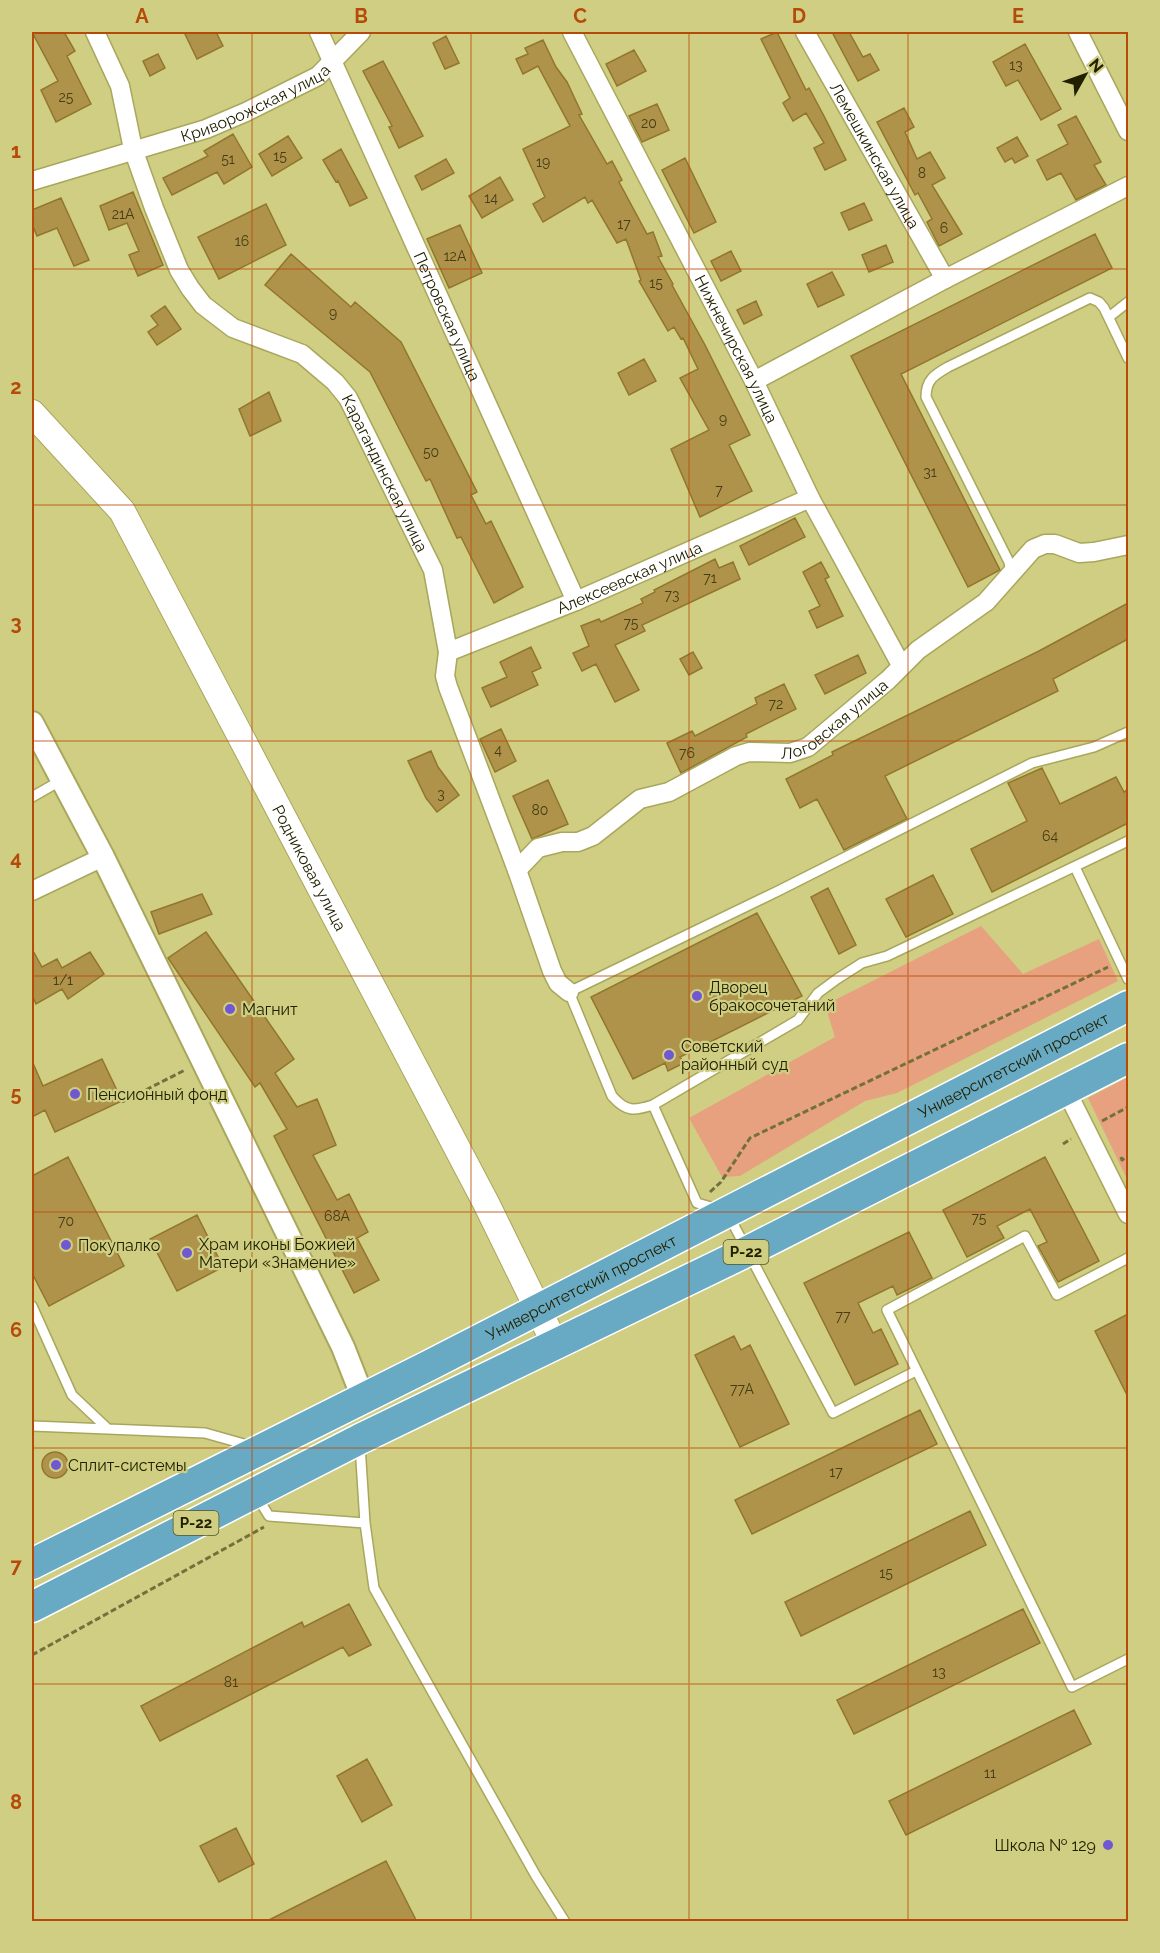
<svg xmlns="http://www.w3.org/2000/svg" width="1160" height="1953" viewBox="0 0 1160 1953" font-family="Raleway,sans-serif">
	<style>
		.green { fill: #e7a17f }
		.building { fill: #b0934b; stroke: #92762c; stroke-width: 1.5 }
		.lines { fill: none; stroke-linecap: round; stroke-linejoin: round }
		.service-casing { stroke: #a9a75c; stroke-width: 12 }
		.minor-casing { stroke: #a9a75c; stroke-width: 21 }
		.tertiary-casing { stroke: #a9a75c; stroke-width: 26 }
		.secondary-casing { stroke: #a9a75c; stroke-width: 28 }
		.trunk-casing { stroke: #fff; stroke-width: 33 }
		.path { stroke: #72713d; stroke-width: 3; stroke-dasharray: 6 3; stroke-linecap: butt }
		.service { stroke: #fff; stroke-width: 9 }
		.minor { stroke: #fff; stroke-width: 18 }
		.tertiary { stroke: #fff; stroke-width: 22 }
		.secondary { stroke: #fff; stroke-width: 26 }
		.trunk { stroke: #68aac3; stroke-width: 30 }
		.grid { fill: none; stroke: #b64b09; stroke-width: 1.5; stroke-opacity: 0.55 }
		.poi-dot { fill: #6f58d2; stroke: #cfce82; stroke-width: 2 }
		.labels { text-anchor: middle; stroke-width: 4.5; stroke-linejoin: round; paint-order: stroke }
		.number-label { font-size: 14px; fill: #453d14 }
		.shield { fill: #cfce82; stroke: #555428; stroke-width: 1.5 }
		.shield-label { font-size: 15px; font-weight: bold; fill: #212001 }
		.street-label { font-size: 16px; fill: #212001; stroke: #cfce82 }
		.poi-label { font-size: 16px; fill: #212001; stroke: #cfce82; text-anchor: start }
		.neatline { fill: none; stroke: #b64b09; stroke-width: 2 }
		.grid-label { font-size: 20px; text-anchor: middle; font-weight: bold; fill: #b64b09 }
	</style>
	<rect width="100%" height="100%" fill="#cfce82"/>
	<path class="green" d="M981,926L1023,974L1099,939L1118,981L897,1093L865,1101L740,1176L722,1177L689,1118L835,1037L825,1005Z
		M1128,1077V1181L1088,1098Z"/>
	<path class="building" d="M32,32H64L75,51L67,56L91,104L56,122L41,90L58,81Z
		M184,32H216L223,46L197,59Z
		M777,32L806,90L809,88L824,116L846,160L825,170L814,148L824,143L806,113L793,121L783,103L790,98L761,39Z
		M832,32H849L863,57L870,54L879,70L858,81Z
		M446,36L459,63L445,69L433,43Z
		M543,40L556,67L567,82L582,114L579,115L607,164L612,161L622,180L619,182L647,234L653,232L662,256L658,257L673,284L672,285L705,345L750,435L729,445L752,491L700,517L671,449L709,430L680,378L698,369L683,338L681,339L674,327L668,331L639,281L641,280L626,239L617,243L592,200L588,203L585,197L543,222L533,204L545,197L523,149L570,126L538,66L523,74L516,59L528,54L525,48Z
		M1025,44L1061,109L1041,120L1018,80L1006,86L993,62Z
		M634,50L646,71L617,86L606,64Z
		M158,54L165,68L150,76L143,61Z
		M383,61L423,136L399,148L389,127L392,126L363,71Z
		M657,104L669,130L642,142L629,116Z
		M904,108L914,127L905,132L917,159L930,152L945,178L932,185L962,234L939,246L927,222L932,219L918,193L915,195L877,122Z
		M1076,116L1101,162L1094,165L1106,185L1076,200L1061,173L1047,180L1037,160L1068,144L1058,125Z
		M233,134L252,167L224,184L217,172L172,195L163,178L208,156L204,151Z
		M288,136L302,158L272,176L259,154Z
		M1017,137L1028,156L1015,163L1012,158L1005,162L997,148Z
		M341,149L367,198L350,206L338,181L336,182L323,160Z
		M685,158L716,222L694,233L662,170Z
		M446,159L454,173L422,190L415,176Z
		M500,177L513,200L482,218L469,196Z
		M133,192L163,265L138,276L129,255L139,251L127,223L109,230L100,206Z
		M61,198L89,260L74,266L57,228L37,236L32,224V210Z
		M864,203L872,220L849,230L841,213Z
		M266,204L286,245L219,279L198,237Z
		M460,225L482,273L449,288L427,239Z
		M1095,234L1112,268L901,374L1000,570L968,587L851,356Z
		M886,245L893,262L869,272L862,255Z
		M731,251L741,271L721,281L711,261Z
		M291,254L351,307L355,302L401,342L477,492L471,495L486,524L491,521L523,587L494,603L461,537L457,538L430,479L426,481L370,372L265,285Z
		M832,272L844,295L818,307L807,284Z
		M756,301L762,315L744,324L737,310Z
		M165,306L181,329L157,345L148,332L158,325L151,316Z
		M644,359L656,381L629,395L618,373Z
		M269,392L281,421L250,436L239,409Z
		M795,518L805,537L749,565L740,546Z
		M715,559L719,568L733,562L740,579L642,625L645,631L615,645L639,690L615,702L596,664L582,671L573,653L589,646L581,626L599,619L601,622L643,603L641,599L655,592L654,590Z
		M821,562L829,577L825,579L843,616L817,628L809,611L820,606L803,572Z
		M1128,603V639L1053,679L1058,691L885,776L907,819L844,850L817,799L800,808L786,779L833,755L832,752L1039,651Z
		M531,647L541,668L532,672L538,685L491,707L482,688L507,677L500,662Z
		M693,652L702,668L689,675L680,659Z
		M858,655L866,673L825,694L815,675Z
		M784,684L796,709L746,734L747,737L681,773L667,743L692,731L695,736L757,704L755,698Z
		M501,729L516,761L495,772L480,739Z
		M431,751L438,767L459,795L437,812L426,798L408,761Z
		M1042,768L1060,804L1116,777L1124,792L1128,789V823L992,892L971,849L1027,821L1008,783Z
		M548,780L568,824L532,839L513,796Z
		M933,875L953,914L906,937L886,899Z
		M828,888L856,945L839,954L811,897Z
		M202,894L212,914L159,934L151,912Z
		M757,913L802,996L680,1057L684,1063L668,1071L665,1063L633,1079L591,997Z
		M206,932L294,1059L275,1073L297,1107L317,1099L336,1145L313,1155L337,1200L349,1194L368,1232L357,1238L379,1280L354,1293L274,1136L287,1129L260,1083L255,1087L168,958Z
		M32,949L42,967L57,959L62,968L90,952L104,974L68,999L62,989L36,1004L32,995Z
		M102,1059L122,1101L55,1132L45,1110L32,1117V1061L43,1086Z
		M68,1157L124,1266L49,1306L32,1273V1176Z
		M1045,1157L1099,1261L1058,1282L1038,1246L1047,1242L1030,1209L997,1226L1004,1238L967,1257L943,1210Z
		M197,1215L223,1267L177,1291L150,1239Z
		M909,1232L932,1278L897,1295L893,1286L858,1303L873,1333L881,1329L898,1364L855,1385L804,1283Z
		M1128,1314V1397L1095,1331Z
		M734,1336L741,1350L750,1345L789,1424L740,1447L695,1355Z
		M920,1410L937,1444L752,1534L735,1500Z
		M42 1465a13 13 0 1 1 26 0a13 13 0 1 1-26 0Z
		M970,1511L986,1545L801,1636L785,1602Z
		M349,1604L371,1645L349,1656L343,1647L160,1741L141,1706L302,1622L304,1627Z
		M1023,1609L1040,1643L854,1734L837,1700Z
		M1074,1710L1091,1744L906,1835L889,1801Z
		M367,1759L392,1805L362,1822L337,1776Z
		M236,1828L254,1864L219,1882L200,1846Z
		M386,1861L417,1922H265Z"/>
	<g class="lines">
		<defs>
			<path id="service" d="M1109,317L1128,302
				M1011,573L1009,562L926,397C926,380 934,375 948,367L1090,298L1099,302L1104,308L1128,358
				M1128,732L1094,747L1032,763L778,891L569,992L612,1096C626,1112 634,1111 653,1105L798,1020L818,993L837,979L862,963L887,956L1128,841
				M32,797L60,781
				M1075,867L1128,979
				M653,1105L697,1203L718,1209
				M729,1216L833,1413L916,1371
				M1128,1258L1057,1295L1025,1236L887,1310L1072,1687L1128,1659
				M32,1306L72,1395L108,1429L205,1433L251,1446
				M32,1426L108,1429
				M360,1445L365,1523L374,1588L536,1876L565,1922
				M256,1495L269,1516L365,1523"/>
			<g id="minor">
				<path id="s1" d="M95,32L120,86L133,149L154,208L179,270L190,288L203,305L233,328L302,354L335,382L348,398L433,570L448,652L445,676L448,687L517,870L552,971L558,983L569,992"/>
				<path id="s2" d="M319,32L576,601"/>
				<path id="s3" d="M572,32L754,381L810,498L901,665"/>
				<path id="s4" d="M805,32L945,279"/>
				<path d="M1078,32L1128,131"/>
				<path id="s5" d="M32,181L206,129L246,112L318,76L361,32"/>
				<path d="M754,381L945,279L1128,186"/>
				<path id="s6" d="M448,652L576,601L810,498"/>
				<path id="s7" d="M517,870L538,848L562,842H578L593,836L640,799L669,792L736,756L749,752L790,753L808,747L888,680L918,650L986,602L1033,549L1045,544H1055L1079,553L1094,552L1128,545"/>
				<path d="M32,891L103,857"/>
				<path d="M1066,1090L1128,1214"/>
			</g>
			<path id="tertiary" d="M32,723L103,857L343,1347L363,1398"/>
			<g id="secondary">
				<path id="s8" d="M32,413L122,511L486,1203L555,1344"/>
			</g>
			<g id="trunk">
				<path id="s9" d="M32,1564L430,1365L1128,1006"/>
				<path d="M32,1607L360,1439L748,1251L1128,1058"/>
			</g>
		</defs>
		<use href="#service" class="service-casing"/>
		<use href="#minor" class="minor-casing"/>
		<use href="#tertiary" class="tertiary-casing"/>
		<use href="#secondary" class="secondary-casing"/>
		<use href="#trunk" class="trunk-casing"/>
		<path class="path" d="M122,1102L185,1070
			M1102,1121L1128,1107
			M1063,1144L1071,1139
			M1121,1157L1122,1160L1128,1156
			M710,1192L721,1182L750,1138L1108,967
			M32,1655L264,1527"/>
		<use href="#service" class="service"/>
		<use href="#minor" class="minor"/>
		<use href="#tertiary" class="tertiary"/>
		<use href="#secondary" class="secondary"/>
		<use href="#trunk" class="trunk"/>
	</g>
	<path class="grid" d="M252,32V1922M471,32V1922M689,32V1922M908,32V1922M32,269H1128M32,505H1128M32,741H1128M32,976H1128M32,1212H1128M32,1448H1128M32,1684H1128"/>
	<g class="poi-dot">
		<circle cx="697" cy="996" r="6"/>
		<circle cx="230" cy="1009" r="6"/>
		<circle cx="669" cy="1055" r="6"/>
		<circle cx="75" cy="1094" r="6"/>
		<circle cx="66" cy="1245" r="6"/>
		<circle cx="187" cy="1253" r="6"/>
		<circle cx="56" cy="1465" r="6"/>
		<circle cx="1108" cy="1845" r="6"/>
	</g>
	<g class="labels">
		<g class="number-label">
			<text x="1016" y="70">13</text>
			<text x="66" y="102">25</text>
			<text x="649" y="128">20</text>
			<text x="280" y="161">15</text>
			<text x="228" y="164">51</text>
			<text x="543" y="167">19</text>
			<text x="922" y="178">8</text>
			<text x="491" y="203">14</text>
			<text x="123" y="219">21А</text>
			<text x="624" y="229">17</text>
			<text x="944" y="233">6</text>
			<text x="242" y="246">16</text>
			<text x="455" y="261">12А</text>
			<text x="656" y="288">15</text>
			<text x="333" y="318">9</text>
			<text x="723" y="424">9</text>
			<text x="431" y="457">50</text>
			<text x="930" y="477">31</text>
			<text x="719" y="495">7</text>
			<text x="710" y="583">71</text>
			<text x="672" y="600">73</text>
			<text x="631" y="628">75</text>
			<text x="776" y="709">72</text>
			<text x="498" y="755">4</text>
			<text x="687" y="758">76</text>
			<text x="441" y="799">3</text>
			<text x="540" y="815">80</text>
			<text x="1050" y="841">64</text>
			<text x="63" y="985">1/1</text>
			<text x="337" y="1221">68А</text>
			<text x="979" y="1223">75</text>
			<text x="66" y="1226">70</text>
			<text x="843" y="1321">77</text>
			<text x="742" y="1394">77А</text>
			<text x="836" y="1477">17</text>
			<text x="886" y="1578">15</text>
			<text x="939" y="1677">13</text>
			<text x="231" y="1687">81</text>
			<text x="990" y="1778">11</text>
		</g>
		<g class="shield">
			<rect x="723.5" y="1240" width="45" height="24" rx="4.5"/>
			<rect x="173.5" y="1511" width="45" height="24" rx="4.5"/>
		</g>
		<g class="shield-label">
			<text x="746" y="1257">Р-22</text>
			<text x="196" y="1528">Р-22</text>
		</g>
		<g class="street-label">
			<text dy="6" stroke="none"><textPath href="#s5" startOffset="237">Криворожская улица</textPath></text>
			<text dy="6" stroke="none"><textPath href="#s4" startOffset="142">Лемешкинская улица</textPath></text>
			<text dy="6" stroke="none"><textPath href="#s2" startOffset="312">Петровская улица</textPath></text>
			<text dy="6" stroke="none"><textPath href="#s3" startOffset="357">Нижнечирская улица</textPath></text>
			<text dy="6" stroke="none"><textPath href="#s1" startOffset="555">Карагандинская улица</textPath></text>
			<text dy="6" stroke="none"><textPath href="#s6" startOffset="196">Алексеевская улица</textPath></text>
			<text dy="6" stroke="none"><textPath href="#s7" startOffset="363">Логовская улица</textPath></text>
			<text dy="6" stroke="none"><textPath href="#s8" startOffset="536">Родниковая улица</textPath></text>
			<text dy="6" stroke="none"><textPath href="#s9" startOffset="1101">Университетский проспект</textPath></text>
			<text dy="6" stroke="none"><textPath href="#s9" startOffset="615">Университетский проспект</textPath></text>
		</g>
		<g class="poi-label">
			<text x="709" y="993">Дворец<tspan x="709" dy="18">бракосочетаний</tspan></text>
			<text x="242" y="1015">Магнит</text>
			<text x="681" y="1052">Советский<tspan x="681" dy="18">районный суд</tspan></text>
			<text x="87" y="1100">Пенсионный фонд</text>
			<text x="199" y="1250">Храм иконы Божией<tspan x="199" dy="18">Матери «Знамение»</tspan></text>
			<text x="78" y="1251">Покупалко</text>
			<text x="68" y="1471">Сплит-системы</text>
			<text x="1096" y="1851" text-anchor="end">Школа № 129</text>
		</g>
	</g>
	<rect width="1160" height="1953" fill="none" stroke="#cfce82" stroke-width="66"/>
	<g transform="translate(1085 75) rotate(50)" stroke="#cfce82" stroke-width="4.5" paint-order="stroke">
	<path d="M0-4.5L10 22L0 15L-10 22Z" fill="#212001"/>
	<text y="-9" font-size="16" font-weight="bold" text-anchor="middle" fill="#212001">N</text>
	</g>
	<rect x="33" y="33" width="1094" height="1887" class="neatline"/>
	<g class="grid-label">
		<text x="142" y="23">A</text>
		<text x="361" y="23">B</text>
		<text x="580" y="23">C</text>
		<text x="799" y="23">D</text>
		<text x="1018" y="23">E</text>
		<text x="16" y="158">1</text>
		<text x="16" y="394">2</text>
		<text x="16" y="630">3</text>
		<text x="16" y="865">4</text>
		<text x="16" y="1101">5</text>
		<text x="16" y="1337">6</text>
		<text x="16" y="1573">7</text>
		<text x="16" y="1809">8</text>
	</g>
</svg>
